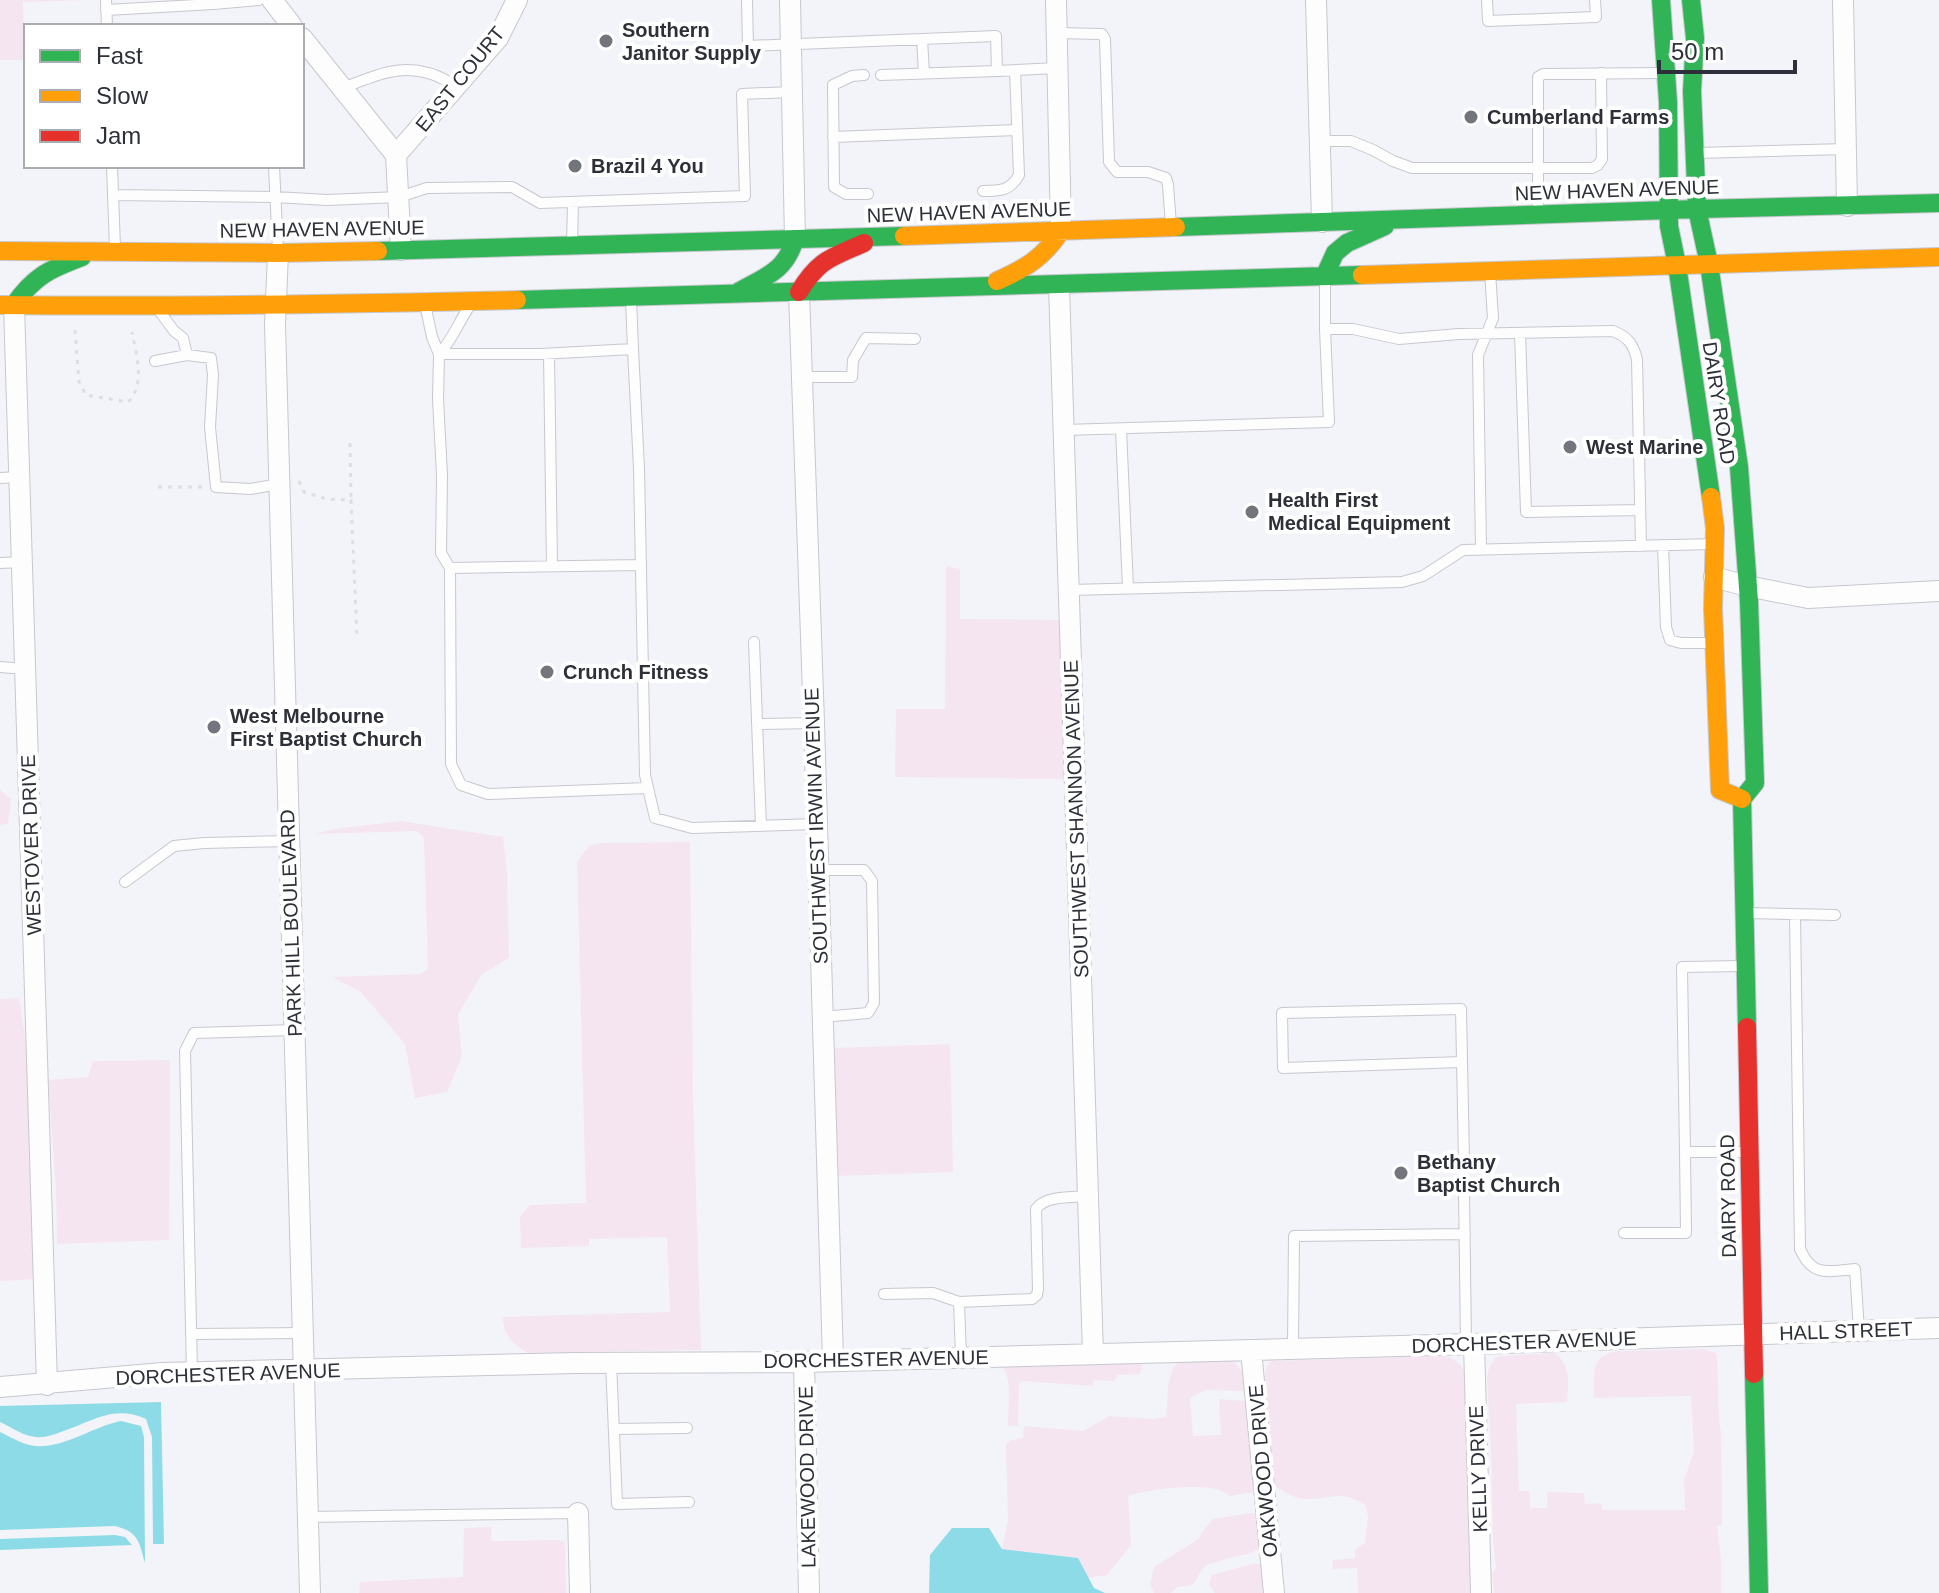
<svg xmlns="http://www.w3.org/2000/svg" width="1939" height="1593" viewBox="0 0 1939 1593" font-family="Arial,sans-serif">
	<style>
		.green { fill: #f5e5f0 }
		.water { fill: #8ddbe6 }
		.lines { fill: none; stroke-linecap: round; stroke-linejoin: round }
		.lane-casing { stroke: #c6c8cf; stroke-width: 12 }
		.street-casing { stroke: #c6c8cf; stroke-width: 22 }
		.fast-casing { stroke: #c6c8cf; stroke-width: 20 }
		.slow-casing { stroke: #c6c8cf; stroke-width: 20 }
		.jam-casing { stroke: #c6c8cf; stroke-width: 20 }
		.path { stroke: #dedee0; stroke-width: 3; stroke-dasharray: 4 6; stroke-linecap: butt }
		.lane { stroke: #fdfdfe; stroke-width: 10 }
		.street { stroke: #fdfdfe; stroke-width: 20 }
		.fast { stroke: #30b455; stroke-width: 18 }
		.slow { stroke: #ff9f0a; stroke-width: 18 }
		.jam { stroke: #e5322d; stroke-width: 18 }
		.poi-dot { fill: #73757c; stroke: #fff; stroke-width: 3 }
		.labels { text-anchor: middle; stroke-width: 8; stroke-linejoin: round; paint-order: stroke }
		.poi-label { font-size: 20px; font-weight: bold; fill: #2e3039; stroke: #fff; text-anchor: start }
		.street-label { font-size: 20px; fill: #2e3039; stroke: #fff }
	</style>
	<rect width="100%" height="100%" fill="#f3f4f9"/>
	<path class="green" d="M0,0H90L23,2L25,60H0Z
		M946,566L960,569V619L1067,620L1065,779L895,777L896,709H945Z
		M0,790L11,799L8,824L0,825Z
		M401,821L503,837L507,874L509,958L482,974L458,1014L462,1056L447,1092L415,1098L405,1044L361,992L332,977L420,974L427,970L428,964L424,840L422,835L416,831L314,834L335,829Z
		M690,842L693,1098L701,1350L528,1353C514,1345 503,1335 503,1317L670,1312L667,1237L589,1239V1246L521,1248L520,1217L530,1205L586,1203L577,862L589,846L600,843Z
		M19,998L27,1050L38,1279L0,1281V999Z
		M950,1044L953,1172L837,1176L833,1048Z
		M170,1060L169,1240L57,1244L56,1188L48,1080L88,1077L93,1061Z
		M1705,1349L1715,1353L1717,1356L1719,1421L1721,1433L1722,1525L1717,1526L1721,1560V1593H1494L1492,1574L1496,1568L1493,1541L1491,1449L1487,1378L1489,1368L1496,1357L1502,1356L1554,1353C1572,1364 1568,1385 1567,1402L1516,1404L1519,1491H1529L1530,1508H1547V1492L1584,1493L1585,1504L1601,1503L1602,1510H1685L1684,1480L1694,1452L1691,1396L1594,1398C1595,1374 1589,1355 1618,1351Z
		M1446,1356C1458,1361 1464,1367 1468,1379L1473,1593H1358L1357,1568L1333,1569V1560L1355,1558V1549L1365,1543L1368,1517L1366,1506C1338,1486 1326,1503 1298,1498C1290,1496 1283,1490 1275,1486L1265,1377L1266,1367L1271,1361Z
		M1136,1361L1142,1365L1140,1374L1117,1375L1116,1379L1113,1381L1094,1380L1093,1386L1021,1381L1019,1385L1018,1426H1008C1008,1410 1011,1391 1007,1376C1006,1372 1003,1368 1002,1363Z
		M1180,1361H1233C1243,1370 1246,1378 1244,1391L1206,1390L1190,1398L1193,1436L1221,1435L1219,1399L1245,1401L1254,1492L1230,1496C1229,1495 1220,1490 1219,1490C1200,1483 1146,1489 1128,1496L1131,1545L1107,1575L1088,1578L1078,1558L1002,1549L1008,1520L1006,1444L1012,1440L1023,1438L1024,1426L1083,1431L1109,1416L1152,1419L1166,1417C1169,1398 1164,1374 1180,1361Z
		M1250,1513L1259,1514L1262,1547L1249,1554L1232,1557L1207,1565L1203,1568L1193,1585L1178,1587L1171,1593H1154L1150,1585L1154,1567L1200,1538L1201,1533L1213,1519Z
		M491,1527V1541L558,1540L565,1542L566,1593H359L360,1582L463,1577L464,1528Z
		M1252,1564H1264L1266,1593H1215L1209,1585L1212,1575Z"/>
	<path class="water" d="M161,1402L164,1544H153L152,1437L146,1419C113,1404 92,1422 61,1432C53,1435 44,1438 36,1437C23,1436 11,1427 0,1422V1406Z
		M121,1421L141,1426L144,1437L145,1563C139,1542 139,1532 115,1526L0,1530V1432C11,1437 23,1445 35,1446C63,1449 94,1426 121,1421Z
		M952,1528H989L1002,1549L1078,1558L1094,1588L1105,1593H929L930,1555Z
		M115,1535L125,1537L132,1545L0,1550V1539Z"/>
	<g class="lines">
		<defs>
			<path id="lane" d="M106,0L107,26
				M747,0L748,46L996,36L997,71L1057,68
				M1487,0L1488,21L1596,17L1595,0
				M106,10L214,4L259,0
				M1056,33L1102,34L1105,39L1109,162L1117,172H1148L1166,178L1168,185L1171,225
				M922,39L924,73
				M864,75L852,76L833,85L834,187L846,194H868
				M881,75L997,71
				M343,88C371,77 398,64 428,73C438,75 448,82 457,86
				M833,137L1017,130
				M1320,141H1351L1373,150L1393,161L1412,168H1592L1598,165L1602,159L1601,73
				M1697,153L1846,149
				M112,166L115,248
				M274,166L278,251
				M983,191C1000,191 1010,191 1019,175L1015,70
				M113,195L275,197L327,200L399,197L427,188L512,187L540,203L745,196L742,94L792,92
				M1538,210V77L1543,74L1664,73
				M572,243L573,203
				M631,299L633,349L541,354H439L438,399L442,475L441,553L450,568L640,565
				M425,304L432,337L439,354C452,341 458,323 469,307
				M160,312L174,331L183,338L187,355
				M1325,329H1353L1399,339L1459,334L1613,331C1628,337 1633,344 1637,359L1641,546
				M1520,333L1526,512L1640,510
				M633,349L639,468L645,775L655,818L692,828L816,824
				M549,354L552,566
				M155,361L187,355L211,358L213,375L210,427L216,487L250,489L279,484
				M802,377H852L853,360L866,338L915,339
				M1121,429L1128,588
				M1064,430L1329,422L1325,329V278
				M0,478L19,477
				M1663,545L1666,627L1670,640L1681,643H1712
				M1481,549L1478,355L1493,318L1490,272
				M0,563L22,562
				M450,568L451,764L461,785L488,794L648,788
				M1069,590L1402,582L1423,576L1463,550L1714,544
				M754,642L761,826
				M0,667L25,669
				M758,724L814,723
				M817,870H864L872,881L874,1003L868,1013L822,1017
				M125,882L174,846L204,843L289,841
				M1746,913L1835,915
				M1795,915L1800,1249C1813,1278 1828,1271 1855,1269L1859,1331
				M1743,966L1682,967L1685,1152H1747
				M1462,1062L1283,1068L1282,1013L1461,1009L1464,1160
				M1464,1191L1466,1344
				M1624,1233H1686L1685,1152
				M884,1294L933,1293L959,1302
				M191,1334L303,1333
				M1293,1348L1294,1236L1465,1234
				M961,1357L959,1302L1032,1299L1037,1295L1038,1289L1036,1209C1046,1195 1072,1198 1088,1196
				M611,1362L617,1504L689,1502
				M192,1373L185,1051L194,1033L294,1030
				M614,1429L687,1428
				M308,1517L578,1513"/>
			<path id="street" d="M272,0L292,26
				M790,0L795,239
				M1056,0L1061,231
				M1316,0L1322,222
				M1843,0L1847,206
				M302,38L396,155L401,250
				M396,155L498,38L517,0
				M278,253L275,325L310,1593
				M1059,285L1093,1354
				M799,292L814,723L833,1360
				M14,305L47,1385
				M1714,577L1747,586L1808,598L1939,591
				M1474,1344L1481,1593
				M1251,1350L1274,1593
				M804,1362L809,1593
				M0,1387L162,1373L575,1363L804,1362L1474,1344L1939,1328
				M578,1513L580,1593"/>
			<path id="fast" d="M1661,0L1668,102L1669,226L1677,265L1711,497
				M1691,0L1695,38L1692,91L1697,209L1709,264L1739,467L1749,601L1755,783L1742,799L1747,1027
				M1176,227L1697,209L1939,203
				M378,251L904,236
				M1325,275L1335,253L1347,243L1385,226
				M738,292C766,276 785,272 795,239
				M517,300L1362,275
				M14,305C34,276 50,269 82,257
				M1754,1374L1759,1593"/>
			<path id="slow" d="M904,236L1176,227
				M0,251L278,253L378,251
				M1362,275L1939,257
				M997,281C1026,268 1043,258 1061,231
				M0,305C173,307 345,304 517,300
				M1711,497L1715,528L1713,608L1720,790L1742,799"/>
			<path id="jam" d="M799,292C819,259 831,258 864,243
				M1747,1027L1754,1374"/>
		</defs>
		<use href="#lane" class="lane-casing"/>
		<use href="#street" class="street-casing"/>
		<use href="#fast" class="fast-casing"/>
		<use href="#slow" class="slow-casing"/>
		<use href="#jam" class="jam-casing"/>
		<path class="path" d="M75,330L79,382L86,395L128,402C146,385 136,354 132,332
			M350,443L351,500
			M299,481L304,492L327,499L351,500L357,636
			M158,487H202"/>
		<use href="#lane" class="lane"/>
		<use href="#street" class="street"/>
		<use href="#fast" class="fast"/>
		<use href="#slow" class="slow"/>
		<use href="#jam" class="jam"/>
	</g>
	<g class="poi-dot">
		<circle cx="606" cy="41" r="8"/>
		<circle cx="1471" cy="117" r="8"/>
		<circle cx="575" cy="166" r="8"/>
		<circle cx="1570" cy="447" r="8"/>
		<circle cx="1252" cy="512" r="8"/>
		<circle cx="547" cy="672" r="8"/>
		<circle cx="214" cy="727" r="8"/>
		<circle cx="1401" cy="1173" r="8"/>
	</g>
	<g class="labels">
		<g class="poi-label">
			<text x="622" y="37">Southern<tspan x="622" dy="23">Janitor Supply</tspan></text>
			<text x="1487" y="124">Cumberland Farms</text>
			<text x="591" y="173">Brazil 4 You</text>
			<text x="1586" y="454">West Marine</text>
			<text x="1268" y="507">Health First<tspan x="1268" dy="23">Medical Equipment</tspan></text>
			<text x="563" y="679">Crunch Fitness</text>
			<text x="230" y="723">West Melbourne<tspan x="230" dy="23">First Baptist Church</tspan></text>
			<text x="1417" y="1169">Bethany<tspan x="1417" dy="23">Baptist Church</tspan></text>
		</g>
		<g class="street-label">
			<text transform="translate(460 79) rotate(-51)" y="7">EAST COURT</text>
			<text transform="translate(1617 190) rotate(-2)" y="7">NEW HAVEN AVENUE</text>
			<text transform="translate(969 212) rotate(-2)" y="7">NEW HAVEN AVENUE</text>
			<text transform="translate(322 229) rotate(-1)" y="7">NEW HAVEN AVENUE</text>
			<text transform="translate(1719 403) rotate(81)" y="7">DAIRY ROAD</text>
			<text transform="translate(1076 819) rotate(-92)" y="7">SOUTHWEST SHANNON AVENUE</text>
			<text transform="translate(816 826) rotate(-92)" y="7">SOUTHWEST IRWIN AVENUE</text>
			<text transform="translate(31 845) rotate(-92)" y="7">WESTOVER DRIVE</text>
			<text transform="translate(291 923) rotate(-92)" y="7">PARK HILL BOULEVARD</text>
			<text transform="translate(1728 1196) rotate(-91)" y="7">DAIRY ROAD</text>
			<text transform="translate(1846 1331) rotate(-2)" y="7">HALL STREET</text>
			<text transform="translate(1524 1342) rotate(-2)" y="7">DORCHESTER AVENUE</text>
			<text transform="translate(876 1359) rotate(-1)" y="7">DORCHESTER AVENUE</text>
			<text transform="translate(228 1374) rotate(-2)" y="7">DORCHESTER AVENUE</text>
			<text transform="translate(1478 1469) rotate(-92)" y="7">KELLY DRIVE</text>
			<text transform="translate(1263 1471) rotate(-95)" y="7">OAKWOOD DRIVE</text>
			<text transform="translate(807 1477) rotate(-91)" y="7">LAKEWOOD DRIVE</text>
		</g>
	</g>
	<rect x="24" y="24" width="280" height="144" fill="#ffffff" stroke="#abacb0" stroke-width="2"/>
	<rect x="40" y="50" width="40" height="12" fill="#30b455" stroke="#abacb0" stroke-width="2"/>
	<text x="96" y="64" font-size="24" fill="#2e3039">Fast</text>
	<rect x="40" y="90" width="40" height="12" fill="#ff9f0a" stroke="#abacb0" stroke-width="2"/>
	<text x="96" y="104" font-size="24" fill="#2e3039">Slow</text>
	<rect x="40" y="130" width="40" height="12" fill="#e5322d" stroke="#abacb0" stroke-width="2"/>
	<text x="96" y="144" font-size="24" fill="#2e3039">Jam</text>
	<path d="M1659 60v12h136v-12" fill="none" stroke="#2e3039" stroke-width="4"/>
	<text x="1671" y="60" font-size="24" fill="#2e3039" stroke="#ffffff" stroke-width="6" paint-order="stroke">50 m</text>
</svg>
